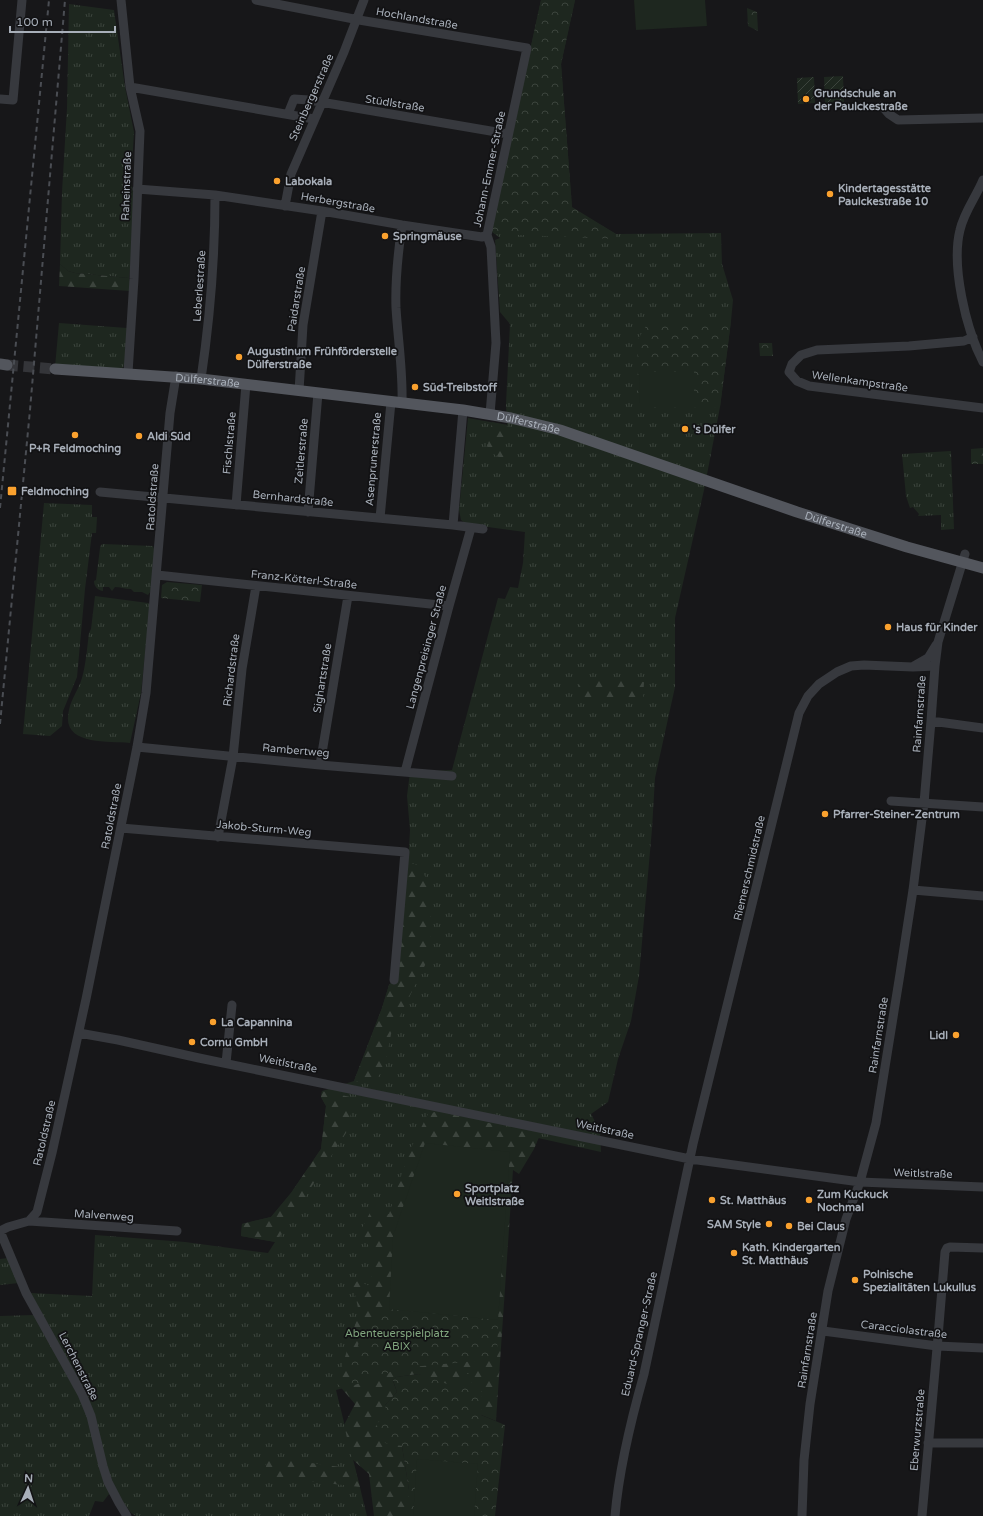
<svg xmlns="http://www.w3.org/2000/svg" width="983" height="1516" viewBox="0 0 983 1516" font-family="'Varela Round',sans-serif">
	<style>
		.grass { fill: url(#grass-tufts) }
		.forest { fill: url(#forest-firs) }
		.park { fill: url(#park-crowns) }
		.garden { fill: url(#garden-furrows) }
		.pitch { fill: #1e271f }
		.lines { fill: none; stroke-linecap: round; stroke-linejoin: round }
		.major-tunnel { stroke: #343539; stroke-width: 11; stroke-dasharray: 11 5.5; stroke-linecap: butt }
		.minor { stroke: #37393e; stroke-width: 9 }
		.major { stroke: #53565d; stroke-width: 11 }
		.rail { stroke: #4a4d53; stroke-width: 2; stroke-dasharray: 5 4; stroke-linecap: butt }
		.poi-dot { fill: #faa12e; stroke: #121214; stroke-width: 1.5 }
		.labels { text-anchor: middle; stroke-width: 3.5; stroke-linejoin: round; paint-order: stroke }
		.street-label { font-size: 11px; fill: #a8afb9; stroke: #121214 }
		.poi-label { font-size: 11px; font-weight: bold; fill: #a8afb9; stroke: #121214; text-anchor: start }
		.park-label { font-size: 11px; fill: #80a57e; stroke: #121214 }
	</style>
	<defs>
		<pattern id="grass-tufts" width="24" height="20" patternUnits="userSpaceOnUse"><rect width="24" height="20" fill="#1e271f"/><path d="M3 7l-1-3M5 7V3M7 7l1-3M15 17l-1-3M17 17v-4M19 17l1-3" fill="none" stroke="#3c443d"/></pattern>
		<pattern id="forest-firs" width="22" height="20" patternUnits="userSpaceOnUse"><rect width="22" height="20" fill="#1e271f"/><path d="M5 1l3.5 6h-7zM16 11l3.5 6h-7z" fill="#3c443d"/></pattern>
		<pattern id="park-crowns" width="20" height="18" patternUnits="userSpaceOnUse"><rect width="20" height="18" fill="#1e271f"/><path d="M2 6a3 3 0 1 1 6 0M12 15a3 3 0 1 1 6 0" fill="none" stroke="#3c443d"/></pattern>
		<pattern id="garden-furrows" width="10" height="10" patternUnits="userSpaceOnUse"><rect width="10" height="10" fill="#1e271f"/><path d="M-1 1l2-2M0 10L10 0M9 11l2-2" fill="none" stroke="#3c443d"/></pattern>
	</defs>
	<rect width="100%" height="100%" fill="#171719"/>
	<path class="grass" d="M541,0H575L561,64L572,208L616,234L721,233L722,264L733,300L731,321L720,407L704,490L675,618V687L655,778L652,829L639,976L631,1021L618,1059L608,1102L591,1114L600,1131L601,1152L435,1115L352,1386L336,1390L367,1516H136L131,1513L121,1499L109,1494L103,1502L95,1501L89,1516H0V1316L34,1315L30,1293L92,1296L95,1235L185,1242L268,1253L275,1242L241,1236L242,1224L271,1217L291,1193L321,1149L326,1106L321,1097L322,1091L354,1081L382,1008L389,985L397,977L408,863L410,830L407,796L410,772L452,770L498,598L505,599L510,587L518,588L523,563L525,532L466,524L461,520L459,510L468,418L507,425L506,404L510,324L500,312L495,240L500,238L491,231Z
		M69,4L114,10L125,87L134,132L131,182C138,212 132,247 129,278L75,273L68,271L60,264L62,192L67,108Z
		M59,323L127,328L126,362L122,369L55,367Z
		M951,451L954,529L941,530V515L918,516L919,514L913,507L910,508L906,496L902,454Z
		M44,503L92,505V517H97L96,533H92L85,589L77,677L63,711L62,726L50,736L23,734Z
		M103,544L153,546L155,552L151,591L148,595L142,592H134L131,589C125,589 120,587 115,587L112,591L109,587H103V591C97,590 94,586 94,581L96,580L100,548L101,545Z
		M95,596L148,603L150,605L141,693L130,743C107,741 60,746 69,710C71,699 79,689 82,678C86,664 87,648 89,633L91,629Z
		M8,1258L19,1283L0,1285V1259Z"/>
	<path class="forest" d="M60,264L68,271L75,273L129,278L131,285L130,291L59,286Z
		M492,422L507,425L504,460L487,450Z
		M580,677L644,682L643,701L578,698Z
		M408,863L415,864L420,868L429,883L431,915L430,955L391,1034L385,1066L373,1085L354,1081L382,1008L389,985L397,977Z
		M322,1091L355,1098L346,1133L276,1242L241,1236L242,1224L271,1217L291,1193L321,1149L326,1106L321,1097Z
		M438,1111L540,1135L534,1149L519,1174L513,1170L496,1421L479,1414L419,1374L396,1377L393,1381L397,1392L385,1405L402,1446L409,1490V1516H374L369,1474L352,1459L344,1425L355,1404L337,1383L359,1312L353,1286L357,1281L370,1286L374,1257L361,1230L372,1209L389,1214L408,1154L428,1114Z
		M267,1457L355,1469L360,1487L265,1476Z"/>
	<path class="park" d="M541,0H575L561,64L572,207L616,234V239L495,234L491,231Z
		M747,8L757,12L758,31L748,26Z
		M649,321H731L720,407L636,408L638,371L637,341Z
		M759,343H772L773,356H760Z
		M983,448V464H971V449Z
		M167,582L202,585L200,602L161,598L162,585Z
		M389,1309L498,1320L497,1359L401,1368L352,1386L350,1368L364,1328Z
		M464,1373H472L471,1389L482,1390L481,1415L505,1425L495,1516H409V1490L402,1446L385,1443L376,1424L387,1415L385,1405L397,1392L393,1380L396,1377L419,1374L450,1385L452,1389H463Z"/>
	<path class="garden" d="M843,76L844,102L825,103L824,77Z
		M814,77L815,103L798,104L797,78Z"/>
	<path class="pitch" d="M634,0H705L707,26L636,30Z
		M640,372H694V403H639Z
		M425,1143L510,1152L498,1320L389,1309L393,1236Z
		M417,1459L478,1464L474,1516H413Z"/>
	<g class="lines">
		<path class="major-tunnel" d="M7,365L55,369"/>
		<path class="minor" d="M121,0L130,87L140,131L134,279L128,373
			M256,0L359,20L527,48L487,235L491,247L496,343L490,414
			M130,87L314,119
			M0,99L13,100L22,0
			M882,106L889,114L898,120L983,118
			M288,114L294,99L309,100L508,134
			M983,180C976,197 964,212 960,230C951,266 966,329 983,362
			M137,189L215,195L322,211L402,225L482,237L487,235
			M285,206L291,174L344,52L364,0
			M402,225C398,253 395,281 396,308C398,340 403,371 402,403
			M973,337L964,341L909,346L817,350L801,355L792,364L789,372L797,381L809,386L983,408
			M201,379C210,318 215,257 215,195
			M299,391L303,325L322,211
			M100,492L453,525L483,529
			M236,505L246,384
			M308,512L318,393
			M380,518L391,402
			M453,525L463,410
			M157,575L449,606
			M914,666L928,658L936,645
			M931,721L983,728
			M137,747L320,765L452,776
			M320,765L348,596
			M405,772L449,606L471,528
			M891,801L983,807
			M121,828L405,852L394,980
			M218,837L233,757L242,669L256,586
			M913,890L983,896
			M79,1033L118,1040L199,1058L690,1159L860,1182L983,1187
			M226,1063L232,1005
			M29,1221L177,1231
			M0,1231L8,1227L29,1221L37,1212L52,1153L86,999L137,747L146,693L170,413L176,376
			M0,1231L26,1293L82,1394L91,1416L103,1466L108,1482L119,1503L127,1516
			M823,1331L937,1346L983,1348
			M928,1443H983
			M615,1516C619,1468 631,1420 644,1374L693,1144L799,713L808,696L819,684L837,672L851,666L864,665L913,667L935,666
			M802,1516L804,1460L810,1404L828,1291L846,1219L860,1182L876,1123L900,974L913,890L924,803L931,721L935,666L938,642L965,554
			M922,1516L938,1337L945,1252L947,1248L950,1247L983,1248"/>
		<g class="major">
			<path d="M0,364L7,365"/>
			<path id="s1" d="M55,369L201,379L463,410L511,418L560,430L797,512L907,547L983,568"/>
		</g>
		<path class="rail" d="M0,508L49,0
			M0,724L30,410L65,0"/>
	</g>
	<g class="poi-dot">
		<circle cx="806" cy="99" r="4"/>
		<circle cx="277" cy="181" r="4"/>
		<circle cx="830" cy="194" r="4"/>
		<circle cx="385" cy="236" r="4"/>
		<circle cx="239" cy="357" r="4"/>
		<circle cx="415" cy="387" r="4"/>
		<circle cx="685" cy="429" r="4"/>
		<circle cx="75" cy="435" r="4"/>
		<circle cx="139" cy="436" r="4"/>
		<rect x="7" y="486" width="10" height="10" rx="2"/>
		<circle cx="888" cy="627" r="4"/>
		<circle cx="825" cy="814" r="4"/>
		<circle cx="213" cy="1022" r="4"/>
		<circle cx="956" cy="1035" r="4"/>
		<circle cx="192" cy="1042" r="4"/>
		<circle cx="457" cy="1194" r="4"/>
		<circle cx="712" cy="1200" r="4"/>
		<circle cx="809" cy="1200" r="4"/>
		<circle cx="769" cy="1224" r="4"/>
		<circle cx="789" cy="1226" r="4"/>
		<circle cx="734" cy="1253" r="4"/>
		<circle cx="855" cy="1280" r="4"/>
	</g>
	<g class="labels">
		<g class="street-label">
			<text transform="translate(417 18) rotate(10)" y="4">Hochlandstraße</text>
			<text transform="translate(311 97) rotate(-66)" y="4">Steinbergerstraße</text>
			<text transform="translate(395 103) rotate(9)" y="4">Stüdlstraße</text>
			<text transform="translate(489 169) rotate(-78)" y="4">Johann-Emmer-Straße</text>
			<text transform="translate(126 186) rotate(-88)" y="4">Raheinstraße</text>
			<text transform="translate(338 202) rotate(10)" y="4">Herbergstraße</text>
			<text transform="translate(199 286) rotate(-86)" y="4">Leberlestraße</text>
			<text transform="translate(296 299) rotate(-81)" y="4">Paidarstraße</text>
			<text dy="4" stroke="none"><textPath href="#s1" startOffset="153">Dülferstraße</textPath></text>
			<text transform="translate(860 381) rotate(8)" y="4">Wellenkampstraße</text>
			<text dy="4" stroke="none"><textPath href="#s1" startOffset="477">Dülferstraße</textPath></text>
			<text transform="translate(229 443) rotate(-85)" y="4">Fischlstraße</text>
			<text transform="translate(301 451) rotate(-85)" y="4">Zeitlerstraße</text>
			<text transform="translate(373 459) rotate(-85)" y="4">Asenprunerstraße</text>
			<text transform="translate(152 497) rotate(-86)" y="4">Ratoldstraße</text>
			<text transform="translate(293 498) rotate(6)" y="4">Bernhardstraße</text>
			<text dy="4" stroke="none"><textPath href="#s1" startOffset="801">Dülferstraße</textPath></text>
			<text transform="translate(304 579) rotate(6)" y="4">Franz-Kötterl-Straße</text>
			<text transform="translate(426 647) rotate(-75)" y="4">Langenpreisinger Straße</text>
			<text transform="translate(231 670) rotate(-83)" y="4">Richardstraße</text>
			<text transform="translate(322 678) rotate(-81)" y="4">Sighartstraße</text>
			<text transform="translate(919 714) rotate(-86)" y="4">Rainfarnstraße</text>
			<text transform="translate(296 750) rotate(5)" y="4">Rambertweg</text>
			<text transform="translate(111 816) rotate(-79)" y="4">Ratoldstraße</text>
			<text transform="translate(264 828) rotate(5)" y="4">Jakob-Sturm-Weg</text>
			<text transform="translate(749 868) rotate(-77)" y="4">Riemerschmidstraße</text>
			<text transform="translate(878 1035) rotate(-81)" y="4">Rainfarnstraße</text>
			<text transform="translate(288 1063) rotate(11)" y="4">Weitlstraße</text>
			<text transform="translate(605 1129) rotate(12)" y="4">Weitlstraße</text>
			<text transform="translate(44 1133) rotate(-77)" y="4">Ratoldstraße</text>
			<text transform="translate(923 1173) rotate(2)" y="4">Weitlstraße</text>
			<text transform="translate(104 1215) rotate(4)" y="4">Malvenweg</text>
			<text transform="translate(904 1329) rotate(7)" y="4">Caracciolastraße</text>
			<text transform="translate(639 1334) rotate(-77)" y="4">Eduard-Spranger-Straße</text>
			<text transform="translate(807 1350) rotate(-81)" y="4">Rainfarnstraße</text>
			<text transform="translate(79 1366) rotate(63)" y="4">Lerchenstraße</text>
			<text transform="translate(917 1430) rotate(-85)" y="4">Eberwurzstraße</text>
		</g>
		<g class="poi-label">
			<text x="814" y="97">Grundschule an<tspan x="814" dy="13">der Paulckestraße</tspan></text>
			<text x="285" y="185">Labokala</text>
			<text x="838" y="192">Kindertagesstätte<tspan x="838" dy="13">Paulckestraße 10</tspan></text>
			<text x="393" y="240">Springmäuse</text>
			<text x="247" y="355">Augustinum Frühförderstelle<tspan x="247" dy="13">Dülferstraße</tspan></text>
			<text x="423" y="391">Süd-Treibstoff</text>
			<text x="693" y="433">'s Dülfer</text>
			<text x="147" y="440">Aldi Süd</text>
			<text x="75" y="452" text-anchor="middle">P+R Feldmoching</text>
			<text x="21" y="495">Feldmoching</text>
			<text x="896" y="631">Haus für Kinder</text>
			<text x="833" y="818">Pfarrer-Steiner-Zentrum</text>
			<text x="221" y="1026">La Capannina</text>
			<text x="948" y="1039" text-anchor="end">Lidl</text>
			<text x="200" y="1046">Cornu GmbH</text>
			<text x="465" y="1192">Sportplatz<tspan x="465" dy="13">Weitlstraße</tspan></text>
			<text x="817" y="1198">Zum Kuckuck<tspan x="817" dy="13">Nochmal</tspan></text>
			<text x="720" y="1204">St. Matthäus</text>
			<text x="761" y="1228" text-anchor="end">SAM Style</text>
			<text x="797" y="1230">Bei Claus</text>
			<text x="742" y="1251">Kath. Kindergarten<tspan x="742" dy="13">St. Matthäus</tspan></text>
			<text x="863" y="1278">Polnische<tspan x="863" dy="13">Spezialitäten Lukullus</tspan></text>
		</g>
		<g class="park-label">
			<text x="397" y="1337">Abenteuerspielplatz<tspan x="397" dy="13">ABIX</tspan></text>
		</g>
	</g>
	<g transform="translate(28 1488) rotate(3)" stroke="#121214" stroke-width="3" paint-order="stroke">
	<path d="M0-3L7 15L0 10L-7 15Z" fill="#a8afb9"/>
	<text y="-6" font-size="11" font-weight="bold" text-anchor="middle" fill="#a8afb9">N</text>
	</g>
	<path d="M10 26v6h105v-6" fill="none" stroke="#a8afb9" stroke-width="2"/>
	<text x="16" y="26" font-size="12" fill="#a8afb9" stroke="#121214" stroke-width="3" paint-order="stroke">100 m</text>
</svg>
